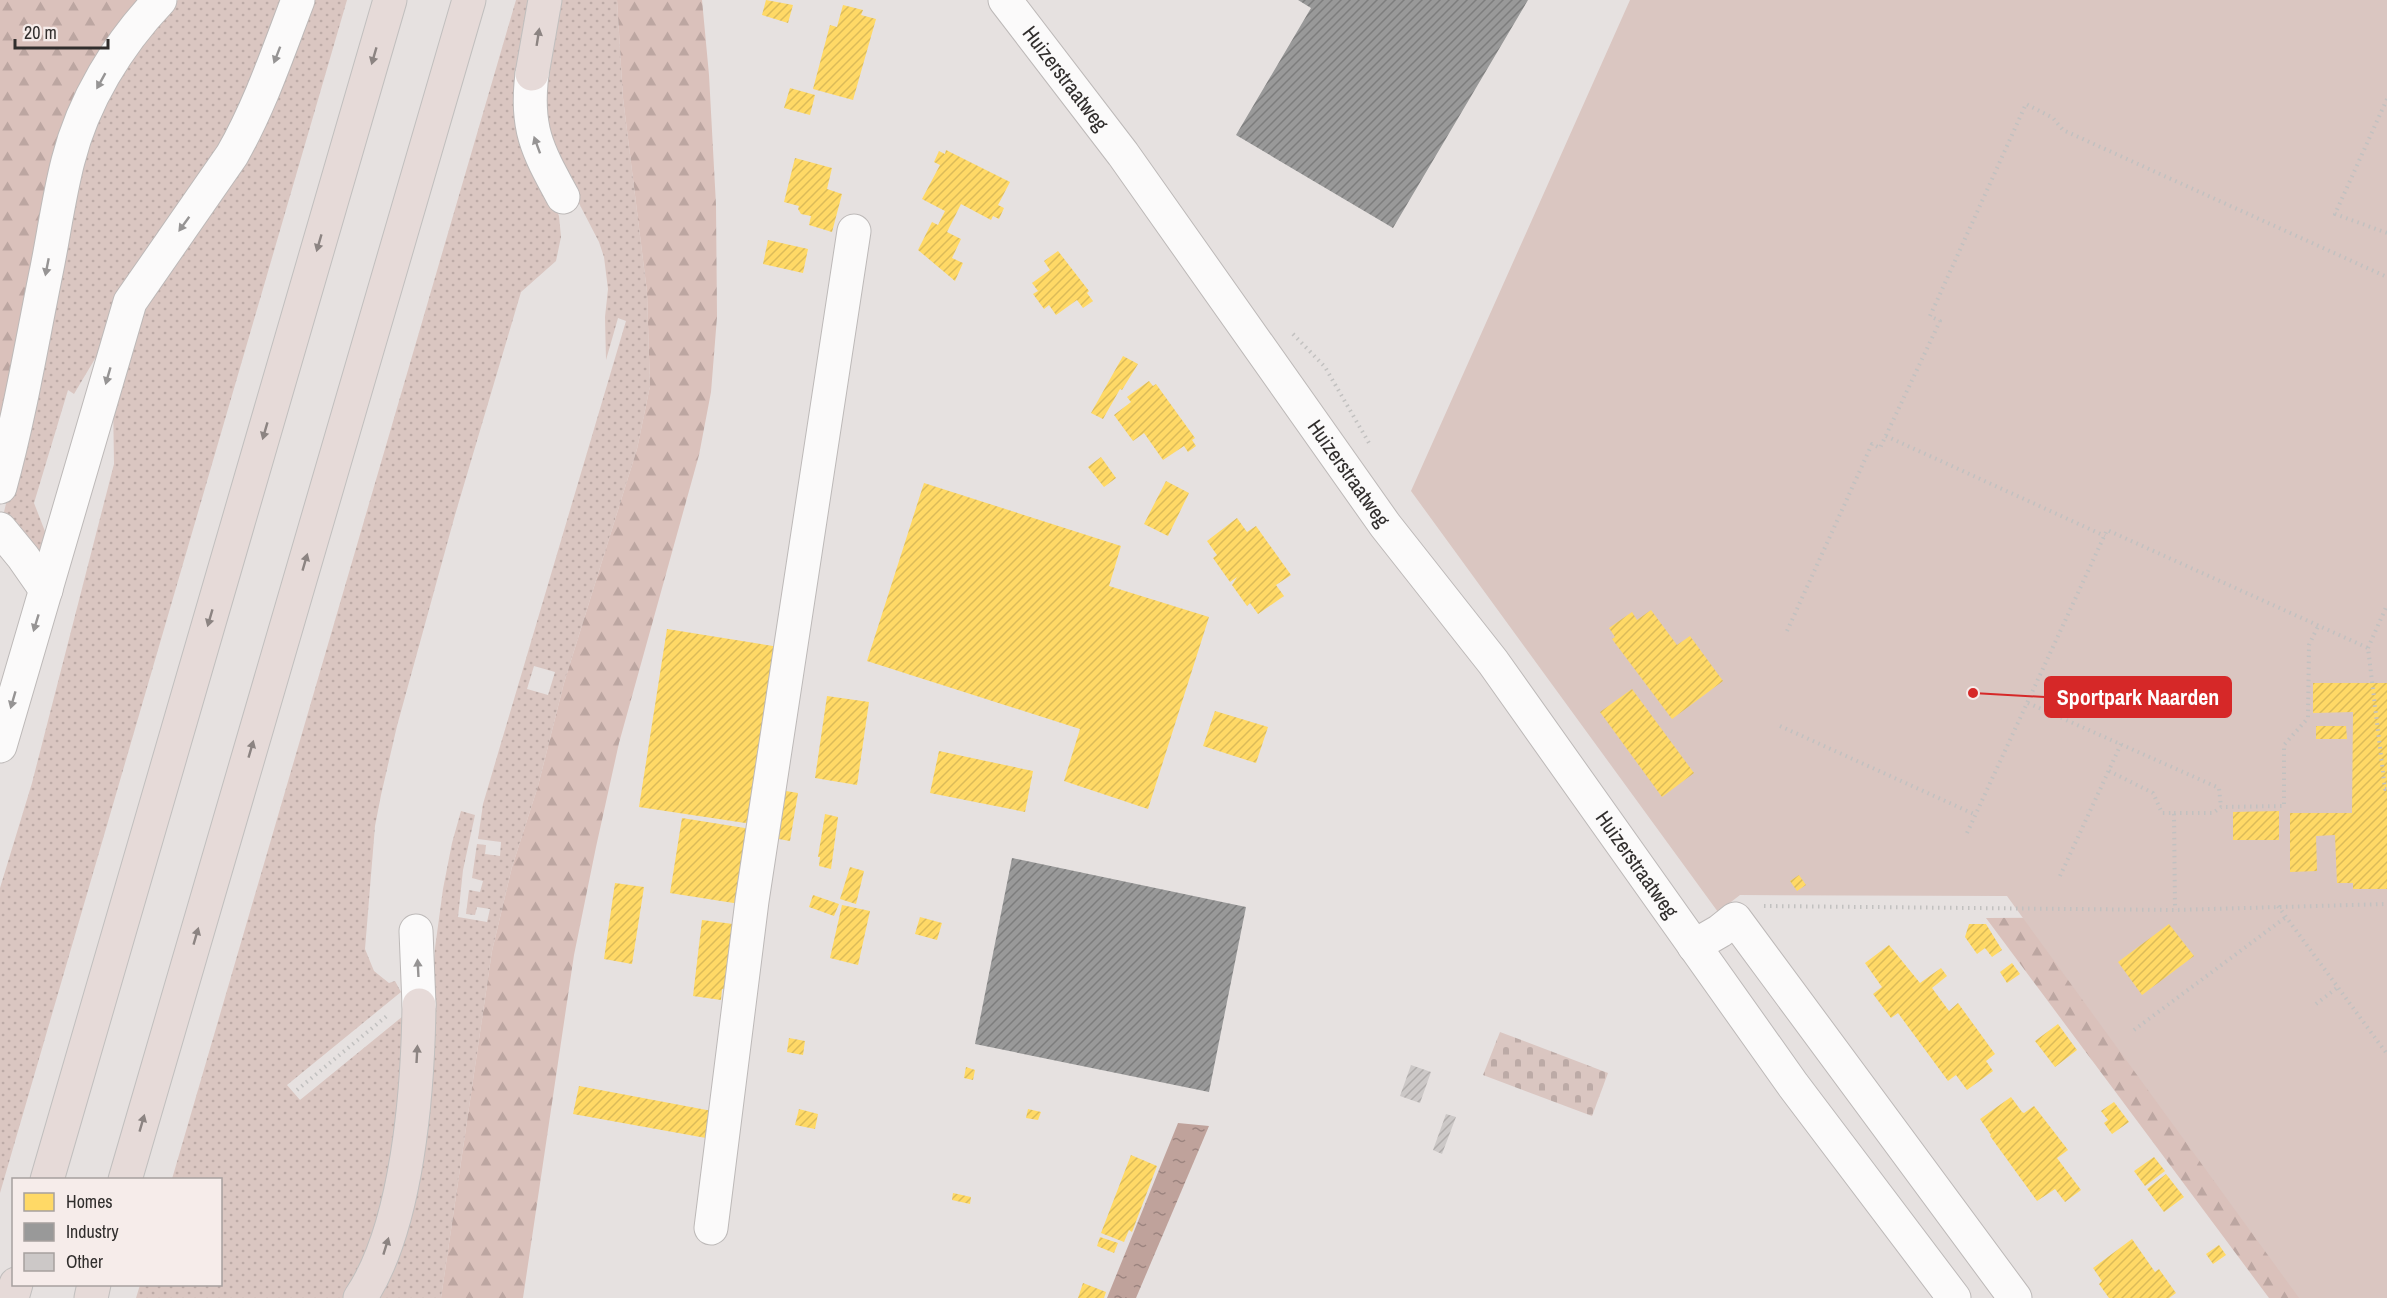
<svg xmlns="http://www.w3.org/2000/svg" width="2387" height="1298" viewBox="0 0 2387 1298" font-family="'Archivo Narrow',sans-serif">
	<style>
		.grass { fill: url(#grass-dots); fill-rule: evenodd }
		.forest { fill: url(#forest-firs) }
		.cemetery { fill: url(#cemetery-stones) }
		.pitch { fill: #dac6c1 }
		.water { fill: url(#water-ripples) }
		.homes { fill: url(#homes-hatch) }
		.industry { fill: url(#industry-hatch) }
		.building { fill: url(#building-hatch) }
		.lines { fill: none; stroke-linecap: round; stroke-linejoin: round }
		.minor-casing { stroke: #bdb9b8; stroke-width: 35 }
		.highway-casing { stroke: #c1bfbe; stroke-width: 35 }
		.path { stroke: #c2c1c0; stroke-width: 4; stroke-dasharray: 1.5 4.5; stroke-linecap: butt }
		.minor { stroke: #fbfafa; stroke-width: 33 }
		.highway { stroke: #e6dad8; stroke-width: 33 }
		.oneway { fill: #8c8482 }
		.oneway2 { fill: #969494 }
		.labels { text-anchor: middle; stroke-width: 6; stroke-linejoin: round; paint-order: stroke }
		.street-label { font-size: 21px; fill: #312e2d; stroke: #f6ecea }
		.leader { fill: none; stroke: #d62828; stroke-width: 2 }
		.callout-dot { fill: #d62828; stroke: #f6ecea; stroke-width: 2 }
		.callout { fill: #d62828; stroke: #d62828; stroke-width: 2 }
		.callout-label { font-size: 22px; text-anchor: middle; font-weight: bold; fill: #fff }
	</style>
	<defs>
		<pattern id="grass-dots" width="8" height="8" patternUnits="userSpaceOnUse" patternTransform="scale(1.5)"><rect width="8" height="8" fill="#dac6c1"/><path d="M2 2h.1M6 6h.1" fill="none" stroke="#bcaaa6" stroke-width="1.8" stroke-linecap="round"/></pattern>
		<pattern id="forest-firs" width="22" height="20" patternUnits="userSpaceOnUse" patternTransform="scale(1.5)"><rect width="22" height="20" fill="#dac1bb"/><path d="M5 1l3.5 6h-7zM16 11l3.5 6h-7z" fill="#bca6a1"/></pattern>
		<pattern id="cemetery-stones" width="16" height="16" patternUnits="userSpaceOnUse" patternTransform="scale(1.5)"><rect width="16" height="16" fill="#dac6c1"/><path d="M2 7V4a2 2 0 0 1 4 0v3zM10 15v-3a2 2 0 0 1 4 0v3z" fill="#bcaaa6"/></pattern>
		<pattern id="water-ripples" width="26" height="14" patternUnits="userSpaceOnUse" patternTransform="scale(1.5)"><rect width="26" height="14" fill="#bfa29b"/><path d="M2 4q2-2 4 0t4 0M15 11q2-2 4 0t4 0" fill="none" stroke="#9c847f"/></pattern>
		<pattern id="homes-hatch" width="6" height="6" patternUnits="userSpaceOnUse" patternTransform="scale(1.5)"><rect width="6" height="6" fill="#ffd966"/><path d="M-1 1l2-2M0 6l6-6M5 7l2-2" fill="none" stroke="#dbbb59"/></pattern>
		<pattern id="industry-hatch" width="6" height="6" patternUnits="userSpaceOnUse" patternTransform="scale(1.5)"><rect width="6" height="6" fill="#999"/><path d="M-1 1l2-2M0 6l6-6M5 7l2-2" fill="none" stroke="#7d7d7d"/></pattern>
		<pattern id="building-hatch" width="6" height="6" patternUnits="userSpaceOnUse" patternTransform="scale(1.5)"><rect width="6" height="6" fill="#ccc8c7"/><path d="M-1 1l2-2M0 6l6-6M5 7l2-2" fill="none" stroke="#b0acab"/></pattern>
	</defs>
	<rect width="100%" height="100%" fill="#e6e1e0"/>
	<path class="grass" d="M178,0H287L249,100L74,394L68,390L34,503L46,534L39,557L6,518L4,512L37,373L66,218L99,109L148,33Z
		M310,0H347L0,1193V888L32,783L114,464L113,399L137,311Z
		M516,0H534L552,199L559,216L561,237L556,261L521,292L455,515L397,726L381,795L375,826L365,949L374,971L389,983L395,981L401,992L287,1085L300,1100L408,1012L388,1203L347,1298H136L140,1285L220,1284V1180L172,1179Z
		M556,0H617L623,98L647,292L650,386L637,449L564,683L538,786L512,867L492,951L441,1298H375L432,995L435,948L443,889L452,843L461,811L475,815L463,870L458,917L487,922L490,909L477,907L475,915L466,914L469,890L480,892L483,881L472,878L477,844L486,845L485,854L500,856L501,842L478,839L483,804L626,321L618,318L606,360L605,317L608,289L604,257L599,242L569,184L542,114ZM534,666L555,672L548,695L527,689Z"/>
	<path class="forest" d="M0,0H143L119,27L0,429Z
		M617,0H702L709,75L716,205L717,317L711,392L699,455L619,743L596,847L574,955L523,1298H441L492,951L512,867L538,786L564,683L637,449L650,386L647,292L623,98Z
		M2129,917L2324,1298H2269L1986,918Z"/>
	<path class="cemetery" d="M1500,1032L1608,1073L1592,1116L1483,1075Z"/>
	<path class="pitch" d="M1630,0H2387V1298H2299L2007,896L1740,895L1718,912L1411,491Z"/>
	<path class="water" d="M1178,1123L1209,1126L1136,1298H1107Z"/>
	<path class="homes" d="M766,0L793,5L788,23L762,15Z
		M843,5L863,10L861,15L876,19L853,100L813,89L830,25L837,27Z
		M790,88L815,95L810,115L784,108Z
		M946,150L1010,182L998,205L1004,208L999,219L993,216L991,220L961,204L947,232L961,239L952,258L963,263L955,281L918,250L932,222L938,225L945,211L922,199L940,165L934,162L939,151L945,154Z
		M795,158L832,168L827,189L842,194L832,232L809,225L811,216L801,214L798,209L799,206L784,202Z
		M768,240L808,249L803,273L763,264Z
		M1058,251L1089,291L1087,293L1093,301L1083,308L1077,300L1056,315L1049,305L1044,309L1033,294L1038,291L1032,283L1050,270L1044,261Z
		M1123,356L1138,364L1122,390L1120,389L1103,419L1091,413Z
		M1149,381L1153,386L1156,384L1195,438L1192,440L1196,446L1188,452L1184,446L1163,460L1144,433L1133,441L1114,415L1131,402L1127,397Z
		M1101,457L1116,478L1104,487L1088,467Z
		M1166,481L1189,493L1168,536L1144,524Z
		M924,483L1121,546L1109,586L1209,617L1148,809L1064,781L1080,729L867,661Z
		M1237,518L1247,532L1256,526L1291,575L1276,585L1284,596L1258,614L1250,603L1247,606L1232,585L1237,577L1230,582L1213,558L1217,555L1207,541Z
		M1651,610L1677,645L1690,636L1723,681L1672,719L1612,639L1615,637L1609,628L1632,612L1637,620Z
		M667,629L779,647L752,824L639,807Z
		M2313,683H2387V889H2353V883H2337L2335,835L2316,836L2317,871L2290,872V813H2352L2353,712L2313,713Z
		M1632,689L1694,773L1662,797L1600,712Z
		M827,696L869,702L857,785L815,778Z
		M1215,711L1268,727L1256,763L1203,746Z
		M2316,726H2346L2347,739H2316Z
		M939,751L1033,771L1025,812L930,793Z
		M780,790L798,793L790,841L773,838Z
		M2279,811V840H2233V812Z
		M825,814L838,817L831,869L819,866L820,857H818Z
		M682,818L751,829L740,904L670,893Z
		M850,867L864,871L856,904L840,899Z
		M1799,875L1806,885L1797,891L1790,881Z
		M615,883L644,887L632,964L604,959Z
		M813,895L839,904L834,916L809,907Z
		M842,905L870,911L858,965L830,958Z
		M920,917L942,923L937,940L915,934Z
		M702,920L741,925L733,990L722,989L721,1000L693,996Z
		M1969,924H1986L2002,950L1992,957L1985,948L1977,954L1965,937Z
		M2169,924L2194,956L2142,995L2118,962Z
		M1889,945L1920,983L1941,968L1947,976L1932,988L1949,1011L1958,1003L1995,1054L1986,1061L1993,1071L1967,1090L1956,1075L1948,1081L1898,1013L1891,1018L1873,994L1882,987L1865,963Z
		M2012,963L2020,974L2007,983L2000,972Z
		M2058,1024L2077,1050L2055,1067L2035,1041Z
		M789,1038L805,1041L803,1055L787,1052Z
		M966,1067L975,1070L973,1080L964,1078Z
		M579,1086L712,1111L706,1138L573,1114Z
		M2011,1097L2022,1112L2024,1113L2034,1106L2068,1150L2057,1158L2081,1190L2065,1202L2055,1189L2037,1201L1990,1136L1991,1135L1980,1119Z
		M2114,1102L2129,1122L2112,1134L2104,1123L2108,1120L2101,1111Z
		M799,1109L818,1114L815,1129L795,1125Z
		M1028,1109L1041,1112L1038,1120L1026,1118Z
		M1131,1155L1157,1166L1132,1232L1129,1230L1124,1242L1101,1233Z
		M2154,1157L2165,1171L2145,1186L2134,1171Z
		M2166,1174L2184,1197L2164,1212L2147,1189Z
		M953,1193L971,1197L970,1204L952,1200Z
		M1100,1237L1118,1243L1114,1253L1097,1246Z
		M2132,1239L2155,1272L2159,1269L2176,1293L2169,1298H2109L2099,1284L2102,1281L2093,1268Z
		M2219,1245L2226,1255L2213,1264L2206,1254Z
		M1083,1283L1106,1292L1104,1298H1078Z"/>
	<path class="industry" d="M1298,0H1528L1393,228L1236,135L1311,8Z
		M1012,858L1246,907L1209,1092L975,1044Z"/>
	<path class="building" d="M1411,1065L1431,1072L1420,1103L1400,1096Z
		M1446,1114L1456,1117L1442,1154L1433,1150Z"/>
	<g class="lines">
		<defs>
			<g id="minor">
				<path id="s1" d="M1005,0L1123,154L1385,525L1493,662L1793,1085L1954,1298"/>
				<path d="M532,74C525,129 538,151 563,197"/>
				<path d="M0,487C20,415 32,341 47,268C54,233 59,196 68,161C83,101 118,44 160,0"/>
				<path d="M0,529L23,557L46,590"/>
				<path d="M0,746L130,302L232,155C260,106 278,52 298,0"/>
				<path d="M416,931L419,1005"/>
				<path d="M1694,946L1720,931L1735,919L2015,1298"/>
				<path d="M711,1228L752,901L854,231"/>
			</g>
			<path id="highway" d="M532,74L545,0
				M47,1180L390,0
				M125,1180L469,0
				M12,1298L16,1284
				M91,1298L94,1284
				M360,1298C408,1227 418,1089 419,1005"/>
		</defs>
		<use href="#minor" class="minor-casing"/>
		<use href="#highway" class="highway-casing"/>
		<path class="path" d="M2387,99L2335,214L2387,233
			M1293,334L1325,367L1369,443
			M1886,436L2105,536
			M1787,631L1872,444L1880,448L1940,321L1930,316L2026,104L2053,118L2063,130L2387,277
			M2368,648L2387,605
			M2028,703L2219,788L2221,807
			M1780,726L1976,815
			M2109,771L2153,793L2162,813H2174L2175,910
			M2174,813H2213L2221,807L2284,806V745L2308,718L2309,645L2318,626
			M1967,833L2107,530L2368,648L2385,789H2387
			M2060,876L2121,744
			M1764,906L2175,910L2387,904
			M2278,906L2387,1054
			M2316,1004L2338,987
			M2134,1030L2286,917
			M297,1090L388,1015"/>
		<use href="#minor" class="minor"/>
		<use href="#highway" class="highway"/>
	</g>
	<defs><path id="oneway-solid" d="M-6-.8H1V-3.2L6.5 0L1 3.2V.8H-6Z" transform="scale(1.5)"/></defs>
	<g class="oneway">
		<use href="#oneway-solid" transform="translate(538 37) rotate(-81)"/>
		<use href="#oneway-solid" transform="translate(374 56) rotate(106)"/>
		<use href="#oneway-solid" transform="translate(319 243) rotate(106)"/>
		<use href="#oneway-solid" transform="translate(265 431) rotate(106)"/>
		<use href="#oneway-solid" transform="translate(305 562) rotate(-74)"/>
		<use href="#oneway-solid" transform="translate(210 618) rotate(106)"/>
		<use href="#oneway-solid" transform="translate(251 749) rotate(-74)"/>
		<use href="#oneway-solid" transform="translate(196 936) rotate(-74)"/>
		<use href="#oneway-solid" transform="translate(417 1054) rotate(-87)"/>
		<use href="#oneway-solid" transform="translate(142 1123) rotate(-74)"/>
		<use href="#oneway-solid" transform="translate(386 1246) rotate(-73)"/>
	</g>
	<g class="oneway2">
		<use href="#oneway-solid" transform="translate(277 55) rotate(111)"/>
		<use href="#oneway-solid" transform="translate(101 81) rotate(119)"/>
		<use href="#oneway-solid" transform="translate(537 145) rotate(-110)"/>
		<use href="#oneway-solid" transform="translate(184 224) rotate(126)"/>
		<use href="#oneway-solid" transform="translate(47 267) rotate(101)"/>
		<use href="#oneway-solid" transform="translate(108 376) rotate(106)"/>
		<use href="#oneway-solid" transform="translate(36 623) rotate(107)"/>
		<use href="#oneway-solid" transform="translate(13 700) rotate(106)"/>
		<use href="#oneway-solid" transform="translate(418 968) rotate(-93)"/>
	</g>
	<g class="labels">
		<g class="street-label">
			<text dy="7" stroke="none"><textPath href="#s1" startOffset="99">Huizerstraatweg</textPath></text>
			<text dy="7" stroke="none"><textPath href="#s1" startOffset="585">Huizerstraatweg</textPath></text>
			<text dy="7" stroke="none"><textPath href="#s1" startOffset="1071">Huizerstraatweg</textPath></text>
		</g>
	</g>
	<path class="leader" d="M1973 693L2045 697"/>
	<circle class="callout-dot" cx="1973" cy="693" r="6"/>
	<rect class="callout" x="2045" y="677" width="186" height="40" rx="6"/>
	<g class="callout-label">
		<text x="2138" y="705">Sportpark Naarden</text>
	</g>
	<rect x="12" y="1178" width="210" height="108" fill="#f6ecea" stroke="#a7a09e" stroke-width="1.5"/>
	<rect x="24" y="1193" width="30" height="18" fill="#ffd966" stroke="#a7a09e" stroke-width="1.5"/>
	<text x="66" y="1208" font-size="18" fill="#312e2d">Homes</text>
	<rect x="24" y="1223" width="30" height="18" fill="#999999" stroke="#a7a09e" stroke-width="1.5"/>
	<text x="66" y="1238" font-size="18" fill="#312e2d">Industry</text>
	<rect x="24" y="1253" width="30" height="18" fill="#ccc8c7" stroke="#a7a09e" stroke-width="1.5"/>
	<text x="66" y="1268" font-size="18" fill="#312e2d">Other</text>
	<path d="M15 39v9h93v-9" fill="none" stroke="#312e2d" stroke-width="3"/>
	<text x="24" y="39" font-size="18" fill="#312e2d" stroke="#f6ecea" stroke-width="4.5" paint-order="stroke">20 m</text>
</svg>
